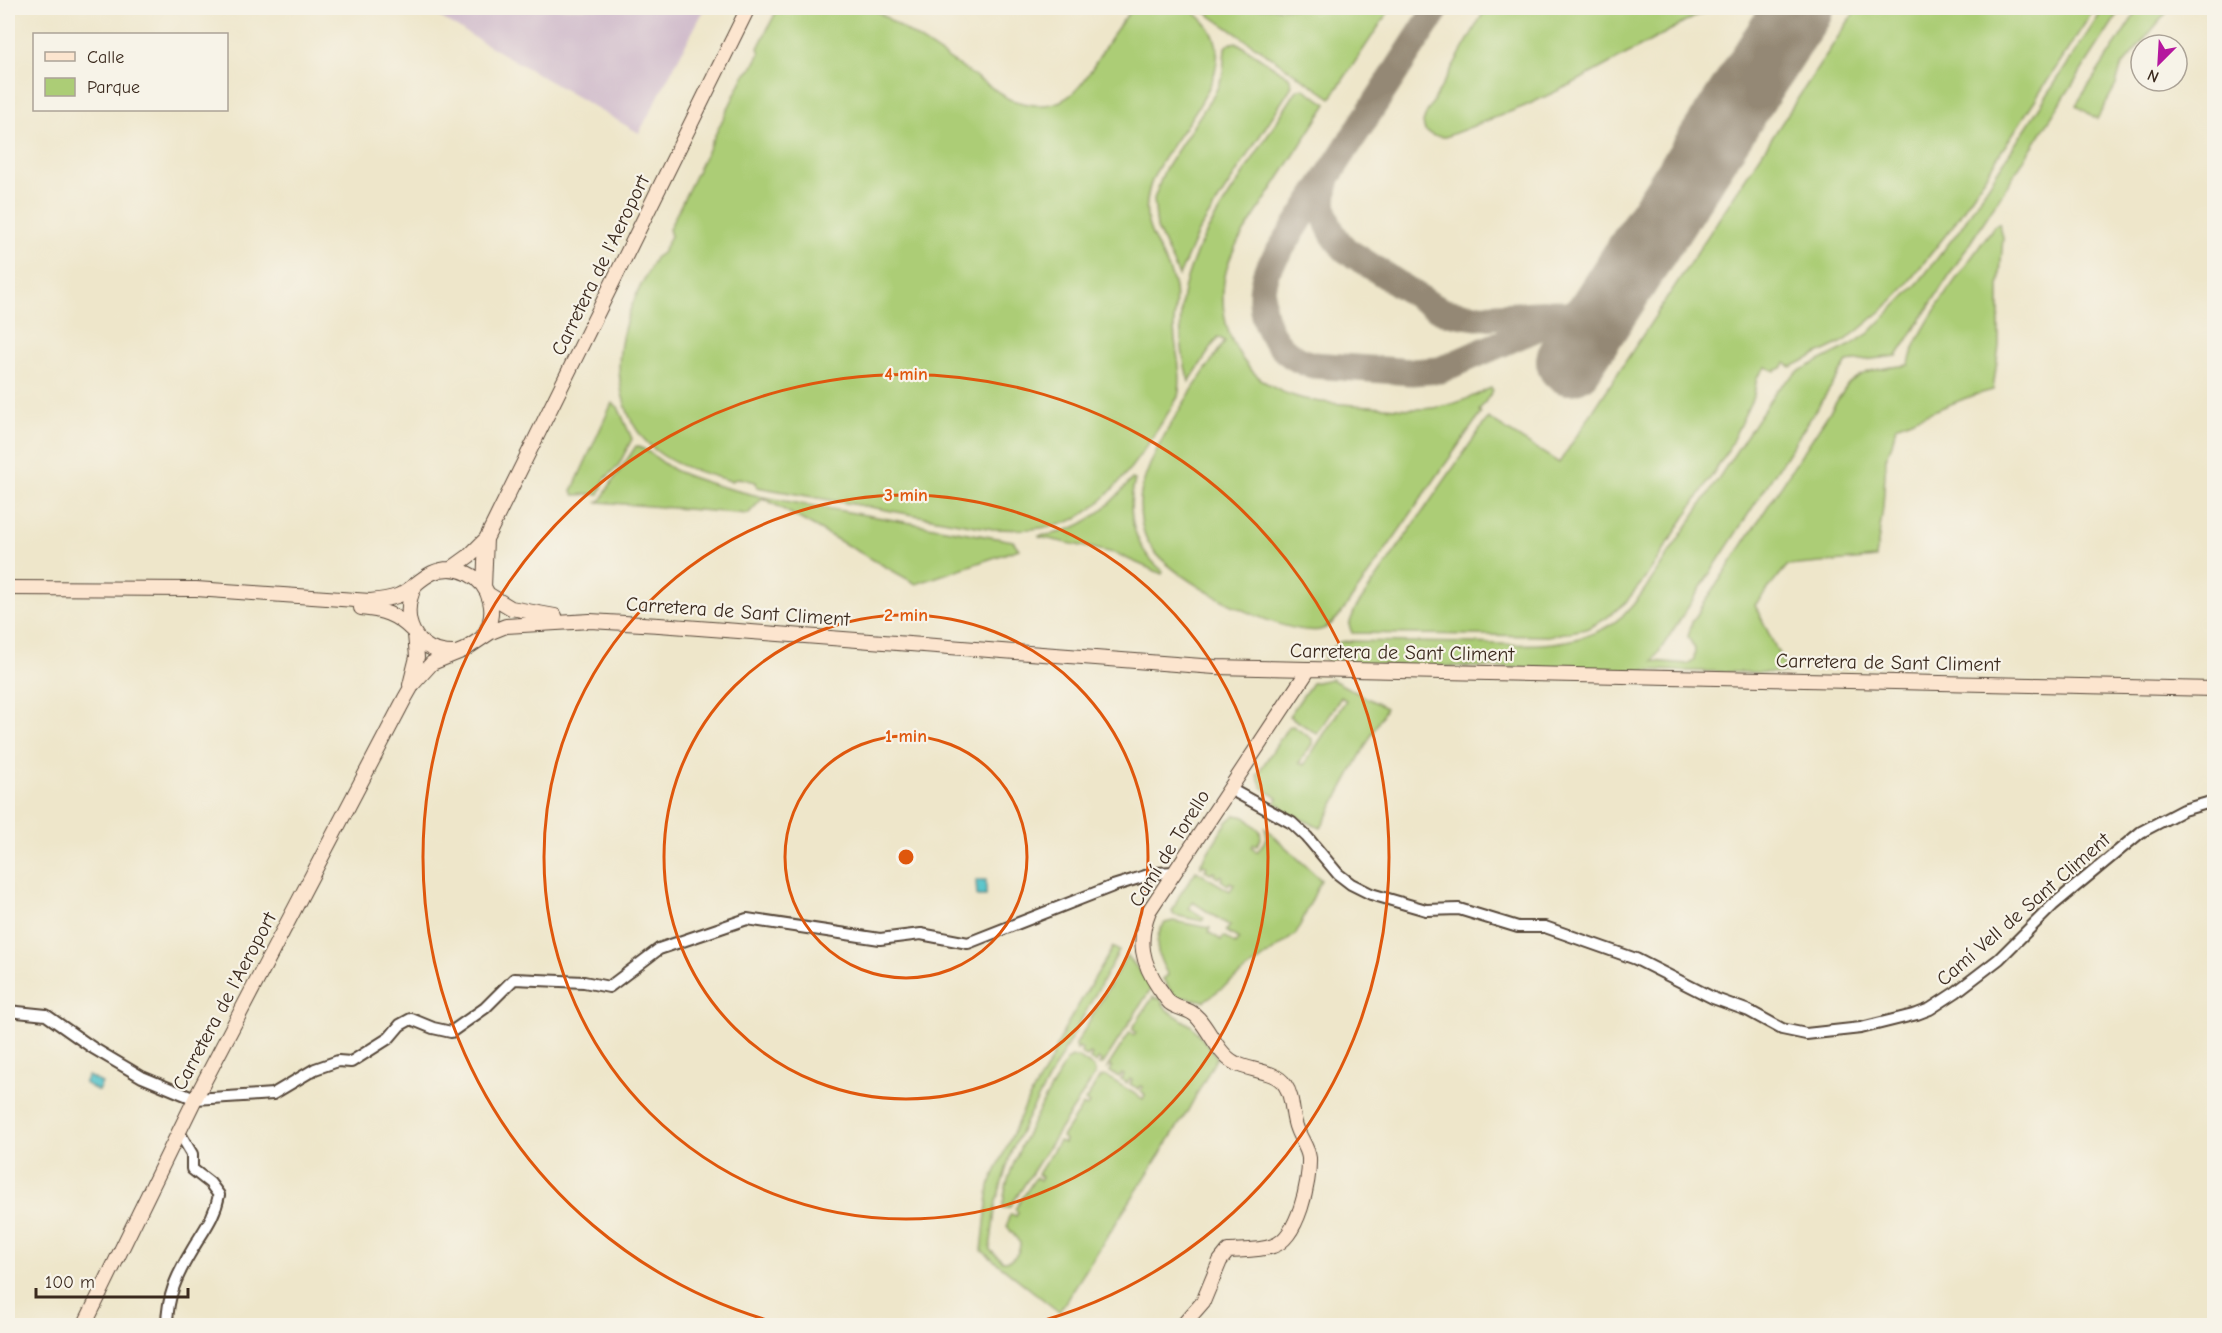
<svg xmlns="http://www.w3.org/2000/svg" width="2222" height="1333" viewBox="0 0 2222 1333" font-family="'Comic Neue',sans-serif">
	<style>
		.industrial { fill: #d1bdcc }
		.green { fill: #accd76; stroke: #747c4a; stroke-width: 1.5 }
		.water { fill: #56c4ca; stroke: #487774; stroke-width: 1.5 }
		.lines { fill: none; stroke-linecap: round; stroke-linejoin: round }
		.taxiway { stroke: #948874; stroke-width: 27 }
		.runway { stroke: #948874; stroke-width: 68 }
		.street-casing { stroke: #564638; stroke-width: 14 }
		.secondary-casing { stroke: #564638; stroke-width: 16 }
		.street { stroke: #fff; stroke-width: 10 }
		.secondary { stroke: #fce5cf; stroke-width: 14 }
		.ring { fill: none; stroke: #df570d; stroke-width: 3 }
		.labels { text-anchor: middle; stroke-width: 4.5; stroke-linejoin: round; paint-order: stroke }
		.street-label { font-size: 20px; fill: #3b2a1e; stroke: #f7f3e8 }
		.centre { fill: #df570d; stroke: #f7f3e8; stroke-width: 3 }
		.ring-label { font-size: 18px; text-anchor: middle; font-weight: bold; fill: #df570d; stroke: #f7f3e8; stroke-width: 4.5; stroke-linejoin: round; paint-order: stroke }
	</style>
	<rect width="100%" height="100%" fill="#f7f3e8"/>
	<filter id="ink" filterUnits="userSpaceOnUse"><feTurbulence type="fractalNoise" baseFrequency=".0167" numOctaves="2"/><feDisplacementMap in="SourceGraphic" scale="12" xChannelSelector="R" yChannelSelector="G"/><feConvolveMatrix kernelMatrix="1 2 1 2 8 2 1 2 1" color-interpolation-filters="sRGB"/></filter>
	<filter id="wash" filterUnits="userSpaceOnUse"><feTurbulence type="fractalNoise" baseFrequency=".008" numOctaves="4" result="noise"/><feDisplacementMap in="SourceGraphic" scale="24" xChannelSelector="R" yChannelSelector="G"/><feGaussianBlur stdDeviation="1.35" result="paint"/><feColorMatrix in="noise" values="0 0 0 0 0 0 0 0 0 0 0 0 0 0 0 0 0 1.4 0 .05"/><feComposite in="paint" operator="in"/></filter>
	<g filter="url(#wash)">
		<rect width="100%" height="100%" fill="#eee6ca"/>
		<path class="industrial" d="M424,8H705L639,133Z"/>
		<path class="green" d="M778,8H872L1009,99C1078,124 1086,70 1119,26C1124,19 1130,10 1139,8C1145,6 1155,8 1161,8C1174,8 1185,6 1196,14C1260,66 1162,137 1149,190C1138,233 1165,248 1174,284C1178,297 1174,312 1174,325C1174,349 1184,373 1178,397C1153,437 1110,511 1062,524C1039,530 1017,530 993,529L757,487L756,482L739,478L731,481C708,474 683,469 662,455C620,427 612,371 625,326C631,302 644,280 655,258L662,253L671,236L669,229L744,76L752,68L760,53L758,48Z
			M1199,8H1391L1331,98Z
			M1486,8H1711L1570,85L1525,106L1445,137L1434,136L1425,131L1423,123L1426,114Z
			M1857,8H2095L1952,227L1903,289L1886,307L1856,332L1841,343L1791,367L1785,363L1782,368L1775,371L1766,367L1757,377L1754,395L1726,454L1644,580L1625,603L1605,619L1586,629L1548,636L1352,633L1349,625L1355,609L1488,418L1559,463Z
			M2104,8H2122L1897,356L1847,362L1653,661L1688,664L1694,659L1695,649L1688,637L1692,622L1848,384C1865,368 1887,368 1909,365C1913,332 1973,257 1994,226L1999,223L2003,237L1999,287V346L1993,390L1971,396L1896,426L1892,444L1886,458L1883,507L1876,558L1787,566L1755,605L1788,673L1333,664L1325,658V653L1340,642L1348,641C1387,642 1427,642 1467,643C1514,644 1567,651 1610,625C1627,615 1639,598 1650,582L1776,391L1797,372L1851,345L1869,333L1919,282L1960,229Z
			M2139,8H2162L2167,12L2121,67L2116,85L2097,119L2076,105Z
			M1236,42L1289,77L1292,86L1198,232L1179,276L1157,228L1154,199L1164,171L1216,91L1223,74L1225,48L1229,44Z
			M1303,88L1327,104L1239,240C1224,266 1219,294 1226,323C1229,337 1236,349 1243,360C1273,403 1324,403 1371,406C1397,408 1423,412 1448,405C1463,402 1477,394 1491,388L1493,390L1479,411L1481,413L1341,614C1335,620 1329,628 1320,630C1282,637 1173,580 1152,548C1143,536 1140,520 1140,505C1139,461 1200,379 1225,341L1218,337L1189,382C1165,298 1193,250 1238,182C1257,152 1277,121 1297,90Z
			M612,403L618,407L632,439L618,466L605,479L599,494L574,495L572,491Z
			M636,446C648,448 663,465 676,471C703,483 734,490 763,497L1013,541L1019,549L916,584L763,498L748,514L598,502L603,498L606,491Z
			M1132,479L1135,480C1125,515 1135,549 1163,571L1162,574L1114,553L1039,537V536C1082,532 1106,510 1132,479Z
			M1331,679L1386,708L1321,828L1281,810L1283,807L1280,804L1277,807L1275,803L1278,799L1262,787L1257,775L1288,727L1293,726L1312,739V744L1299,763L1304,765L1346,700L1341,697L1317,734L1289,716L1312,683Z
			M1235,815L1245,817L1260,831L1261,839L1256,846L1254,844L1252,847L1257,852L1267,838L1265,828L1321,880L1296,934L1204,1001L1174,996L1163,979L1168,975C1158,958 1151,940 1165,923L1173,921L1210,928L1208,932L1221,940L1224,936L1235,944L1239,939L1226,931L1230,926L1193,902L1189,908L1204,918L1202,921L1174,915L1172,912L1179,896L1196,871L1230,891L1234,884L1230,882L1228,885L1221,880L1222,877L1220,875L1218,878L1214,875L1215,872L1213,871L1211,873L1205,870L1207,867L1204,865L1201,867V863L1227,822Z
			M1113,947L1119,951L1029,1115L1012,1150L996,1202L990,1250L1003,1261C1014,1261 1020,1253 1020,1243L1007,1226L1008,1219L1011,1214L1016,1216L1018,1213L1015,1209L1036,1177L1040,1180L1042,1177L1038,1174L1059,1141L1064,1143L1065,1140L1062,1137L1083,1105L1086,1107L1089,1104L1085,1101L1100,1077L1106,1076L1143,1099L1145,1095L1140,1091L1143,1087L1140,1086L1138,1089L1130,1084L1132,1080L1130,1079L1127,1083L1121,1079L1124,1075L1122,1074L1119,1077L1110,1072L1112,1067L1109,1066L1107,1070V1068L1130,1032L1134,1035L1136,1032L1132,1029L1153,997L1157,999L1159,997L1167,1010L1192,1026L1217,1057L1187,1112L1059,1312L982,1251L989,1186L1027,1102L1049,1064L1066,1026Z
			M1127,955L1152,987L1103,1064L1099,1065L1101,1061L1098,1059L1096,1063L1090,1059L1092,1055L1090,1054L1087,1057L1081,1053L1082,1049L1079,1047L1077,1050L1075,1046Z
			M1072,1057H1078L1094,1068L1095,1075L1010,1207L1003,1208C1003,1168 1047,1096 1067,1060Z"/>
		<path class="water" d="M976,880H986V896H977Z
			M88,1076L102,1083L98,1091L84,1083Z"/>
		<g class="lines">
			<path class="taxiway" d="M1437,8L1267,270C1252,310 1271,354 1313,365L1412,372L1440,370L1586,307L1609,293L1623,279
				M1327,179C1318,206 1326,230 1346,250L1431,305L1445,312L1476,317L1556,313"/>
			<path class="runway" d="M1570,361L1799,8"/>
		</g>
	</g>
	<g filter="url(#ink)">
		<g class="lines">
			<defs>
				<path id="street" d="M1230,789L1292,823L1307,837L1338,874L1351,884L1371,894L1426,910L1459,909L1518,927H1545L1636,959L1713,998L1749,1011L1782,1029L1806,1034L1861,1028L1917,1014L1930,1009L1956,992L1999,959L2053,905L2141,832L2183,810L2214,801
					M8,1011L46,1015L93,1048L142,1077L195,1099L273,1094L315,1069L338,1061L351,1062L389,1038L400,1025L411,1019L433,1028L451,1032L485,1008L514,979L584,982L609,987L659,949L747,919L880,939L921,934L968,943L1113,886L1155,873L1175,872
					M167,1326C167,1296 177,1275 192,1250C203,1231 215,1217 219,1195L210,1183L192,1169V1154L179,1132"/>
				<path id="secondary" d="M451,569L469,556L486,539L748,8
					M415,586C399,618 414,653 453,653
					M484,587L486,539
					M8,588L196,589L370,601C380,600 388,599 397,596C411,591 419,579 432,573C456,562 484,576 490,601C493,613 490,626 483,636
					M488,594L511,608L555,616
					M361,608C382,610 396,614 412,630
					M410,685L417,657L415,634
					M84,1326L195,1099L405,698L413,684L432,663L464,650L491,632L506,626L590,621L659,625L1215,667L2214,689
					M1182,1326L1203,1302L1220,1261L1228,1251C1242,1250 1259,1251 1273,1246C1298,1238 1310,1182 1309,1158C1308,1148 1300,1138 1297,1129C1291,1115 1294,1098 1285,1085C1275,1070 1250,1071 1235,1063C1219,1055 1210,1031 1198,1018C1190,1008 1179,1010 1170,1003C1166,999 1163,993 1159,988C1142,963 1137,941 1149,911L1309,669"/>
			</defs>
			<use href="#street" class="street-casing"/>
			<use href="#secondary" class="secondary-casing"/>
			<use href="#street" class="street"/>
			<use href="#secondary" class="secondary"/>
		</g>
	</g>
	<g class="ring">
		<circle cx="906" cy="857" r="121"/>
		<circle cx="906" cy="857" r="242"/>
		<circle cx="906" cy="857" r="362"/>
		<path d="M785 1325A483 483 0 1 1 1027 1325"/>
	</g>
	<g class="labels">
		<g class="street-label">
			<text transform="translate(600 265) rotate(-64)" y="7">Carretera de l'Aeroport</text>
			<text transform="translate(738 611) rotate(4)" y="7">Carretera de Sant Climent</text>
			<text transform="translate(1402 652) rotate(1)" y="7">Carretera de Sant Climent</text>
			<text transform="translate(1888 662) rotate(1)" y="7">Carretera de Sant Climent</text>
			<text transform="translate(1169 848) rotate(-58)" y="7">Camí de Torello</text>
			<text transform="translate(2023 909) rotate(-41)" y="7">Camí Vell de Sant Climent</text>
			<text transform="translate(224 1001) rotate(-62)" y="7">Carretera de l'Aeroport</text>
		</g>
	</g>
	<circle cx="906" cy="857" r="9" class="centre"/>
	<g class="ring-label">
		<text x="906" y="380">4 min</text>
		<text x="906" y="501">3 min</text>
		<text x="906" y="621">2 min</text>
		<text x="906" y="742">1 min</text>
	</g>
	<rect width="2222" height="1333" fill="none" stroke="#f7f3e8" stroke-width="30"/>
	<rect x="33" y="33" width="195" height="78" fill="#f7f3e8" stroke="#aca397" stroke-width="1.5"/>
	<rect x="45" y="52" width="30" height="9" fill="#fce5cf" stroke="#aca397" stroke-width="1.5"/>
	<text x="87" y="63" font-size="18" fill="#3b2a1e">Calle</text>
	<rect x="45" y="78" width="30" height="18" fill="#accd76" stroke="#aca397" stroke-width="1.5"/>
	<text x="87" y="93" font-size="18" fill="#3b2a1e">Parque</text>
	<g transform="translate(2159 63) rotate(204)"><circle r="28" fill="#f7f3e8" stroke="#aca397" stroke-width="1.5"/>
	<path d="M0-4.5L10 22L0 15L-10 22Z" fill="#b5179e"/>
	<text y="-9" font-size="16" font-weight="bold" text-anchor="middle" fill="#3b2a1e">N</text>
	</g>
	<path d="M36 1288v9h152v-9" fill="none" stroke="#3b2a1e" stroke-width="3"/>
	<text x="45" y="1288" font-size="18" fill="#3b2a1e" stroke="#f7f3e8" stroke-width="4.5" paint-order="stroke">100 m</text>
</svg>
